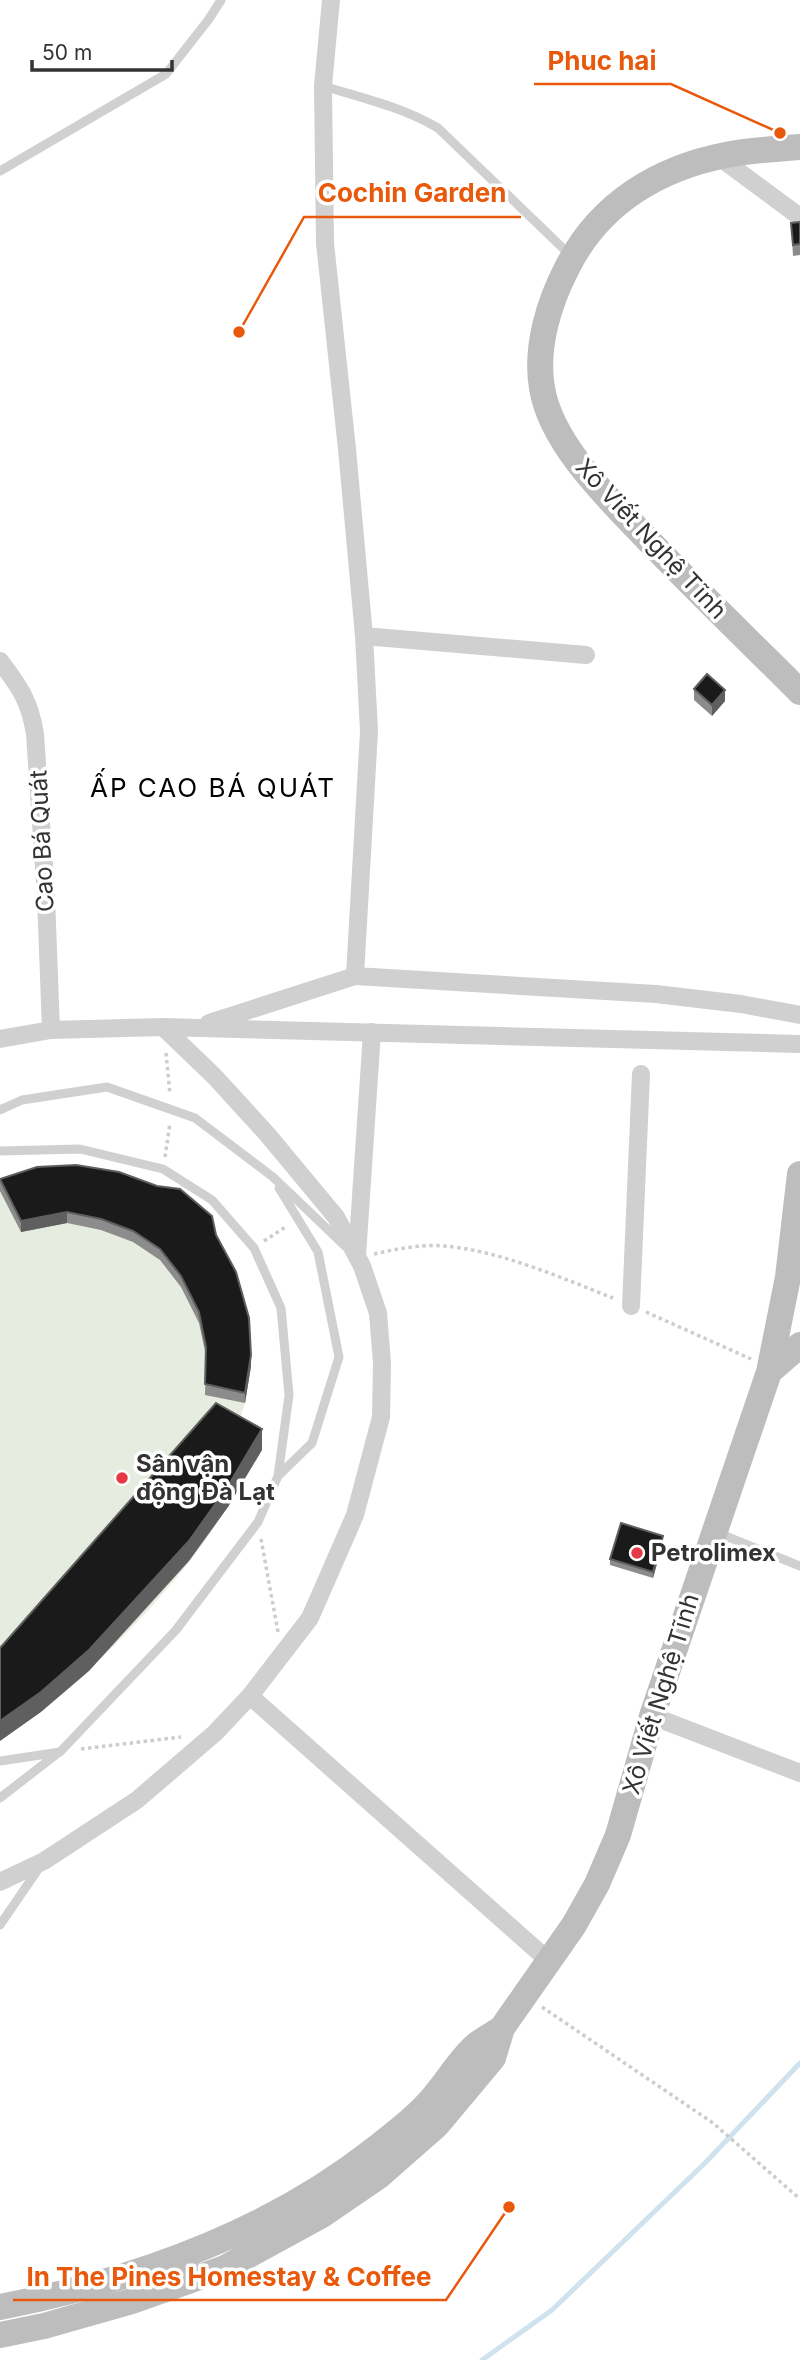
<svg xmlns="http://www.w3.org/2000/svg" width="800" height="2360" viewBox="0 0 800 2360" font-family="Inter,sans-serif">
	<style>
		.green { fill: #e6ecdf }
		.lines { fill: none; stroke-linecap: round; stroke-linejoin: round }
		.stream { stroke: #cfe2ee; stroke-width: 5 }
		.path { stroke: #cdcdcd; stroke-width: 3.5; stroke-dasharray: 3.5 3.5; stroke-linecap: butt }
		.lane { stroke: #d0d0d0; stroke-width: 9 }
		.street { stroke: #d0d0d0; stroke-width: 18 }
		.secondary { stroke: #bdbdbd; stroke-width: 26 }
		.wall { fill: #8c8c8c }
		.shaded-wall { fill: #5f5f5f }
		.building { fill: #1a1a1a; stroke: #5f5f5f; stroke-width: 2 }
		.poi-dot { fill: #e63946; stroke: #fff; stroke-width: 2.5 }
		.labels { text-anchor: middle; stroke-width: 7; stroke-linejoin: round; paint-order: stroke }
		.street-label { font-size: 24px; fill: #333; stroke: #fff }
		.poi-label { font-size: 24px; font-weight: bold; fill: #333; stroke: #fff; text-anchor: start }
		.neighbourhood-label { font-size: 26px; letter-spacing: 2px; fill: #000; stroke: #fff }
		.leader { fill: none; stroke: #e8590c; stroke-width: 2.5 }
		.callout-dot { fill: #e8590c; stroke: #fff; stroke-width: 2.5 }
		.callout-label { font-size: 26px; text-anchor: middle; font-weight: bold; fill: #e8590c; stroke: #fff; stroke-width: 7; stroke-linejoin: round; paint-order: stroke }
	</style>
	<rect width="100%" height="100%" fill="#fff"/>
	<path class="green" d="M119,1183L251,1366L245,1403L235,1433L262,1450C239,1488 217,1527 189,1562C135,1630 71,1691 0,1741V1190Z"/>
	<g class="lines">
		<path class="stream" d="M482,2360L552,2310L705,2163L800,2063"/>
		<path class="path" d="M166,1053L170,1094
			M165,1157L170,1123
			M264,1241L287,1226
			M374,1254C397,1249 420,1244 444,1246C498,1250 562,1278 613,1298
			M646,1312L751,1359
			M261,1539L278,1632
			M81,1749L181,1737
			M542,2007L713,2123L800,2199"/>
		<path class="lane" d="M323,86C363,98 402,107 438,128L571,256
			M0,171L166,74L209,19L221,0
			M0,1110L22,1100L107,1087L195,1118L273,1177L345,1246
			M0,1151L80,1149L163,1169L212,1200L254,1248L281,1308L289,1395L278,1476L258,1522L176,1630L60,1752L0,1761
			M278,1476L312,1443L339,1357L318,1252L279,1188
			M718,1533L800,1566
			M0,1798L58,1753
			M0,1925L39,1868"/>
		<path class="street" d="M331,0L323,86L325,243L347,449L364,636L369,731L355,976
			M719,157L800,217
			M364,636L586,655
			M0,661C20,687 30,702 35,734L46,897L51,1030
			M209,1023L355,976L656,994L741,1004L800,1015
			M0,1039L51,1030L163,1027L800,1044
			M357,1256L372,1032
			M631,1306L641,1074
			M250,1696L550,1962
			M652,1716L800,1773
			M0,1882L44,1861L137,1800L215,1733L250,1696L310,1618L355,1515L381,1417L382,1363L378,1313L362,1266L336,1217L267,1134L214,1076L163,1027"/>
		<path class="secondary" d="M800,147C776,149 750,150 726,155C659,168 600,203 568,266C549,302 535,347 542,388C551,445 612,502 650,542C699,593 750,642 800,692
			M769,1372L800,1345
			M0,2307C133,2281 268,2233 375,2149C395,2133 419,2115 435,2095C448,2080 460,2059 475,2046C483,2039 494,2034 502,2028
			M0,2335L44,2326L132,2301L225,2268L322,2215L379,2176L437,2125L493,2058L502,2028L574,1925L597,1884L618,1835L652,1716L769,1372L788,1277L800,1174"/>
	</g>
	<path class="wall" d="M800,222V255L793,256L791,223Z
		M694,689L725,701L712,716L694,700Z
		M0,1179L216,1235L251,1366L245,1403L205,1395L206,1356L199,1323L181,1287L160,1260L133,1242L101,1230L67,1223L21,1232L0,1191Z
		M663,1542L653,1578L610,1565V1559Z"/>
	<path class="shaded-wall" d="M725,690V701L712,716V705Z
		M67,1212V1223L21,1232V1221Z
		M251,1355V1366L245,1403V1393Z
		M262,1429V1450L228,1507L189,1561L89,1671L41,1712L0,1741V1721Z
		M663,1536V1542L653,1578V1572Z"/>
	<path class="building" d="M800,222V244L793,245L791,223Z
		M707,674L725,690L712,705L694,689Z
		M76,1165L119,1172L157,1186L180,1189L212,1216L216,1235L236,1272L249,1318L251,1355L245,1393L205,1384L206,1347L199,1312L181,1276L160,1249L133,1231L101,1219L67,1212L21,1221L0,1179L37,1167Z
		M216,1403L262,1429L228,1486L189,1541L89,1650L41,1692L0,1721V1648Z
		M621,1523L663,1536L653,1572L610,1559Z"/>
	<g class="poi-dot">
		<circle cx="122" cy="1478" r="7"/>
		<circle cx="637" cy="1553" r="7"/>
	</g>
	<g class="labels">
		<g class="street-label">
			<text transform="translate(651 539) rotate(47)" y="8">Xô Viết Nghệ Tĩnh</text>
			<text transform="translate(42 841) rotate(-93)" y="8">Cao Bá Quát</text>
			<text transform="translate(661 1694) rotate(-73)" y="8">Xô Viết Nghệ Tĩnh</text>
		</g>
		<g class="poi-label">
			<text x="136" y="1472">Sân vận<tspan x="136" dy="28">động Đà Lạt</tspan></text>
			<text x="651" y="1561">Petrolimex</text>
		</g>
		<g class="neighbourhood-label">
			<text x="213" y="797">ẤP CAO BÁ QUÁT</text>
		</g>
	</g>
	<path class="leader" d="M780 133L671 84H534M239 332L304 217H521M509 2207L446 2300H13"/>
	<g class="callout-dot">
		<circle cx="780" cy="133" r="7"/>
		<circle cx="239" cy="332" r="7"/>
		<circle cx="509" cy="2207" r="7"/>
	</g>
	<g class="callout-label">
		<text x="602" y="70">Phuc hai</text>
		<text x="412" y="202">Cochin Garden</text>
		<text x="229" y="2286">In The Pines Homestay &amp; Coffee</text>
	</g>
	<path d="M32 60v10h140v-10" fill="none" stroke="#333333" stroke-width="3.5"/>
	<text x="42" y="60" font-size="21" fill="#333333" stroke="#ffffff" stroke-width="5" paint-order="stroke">50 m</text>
</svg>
